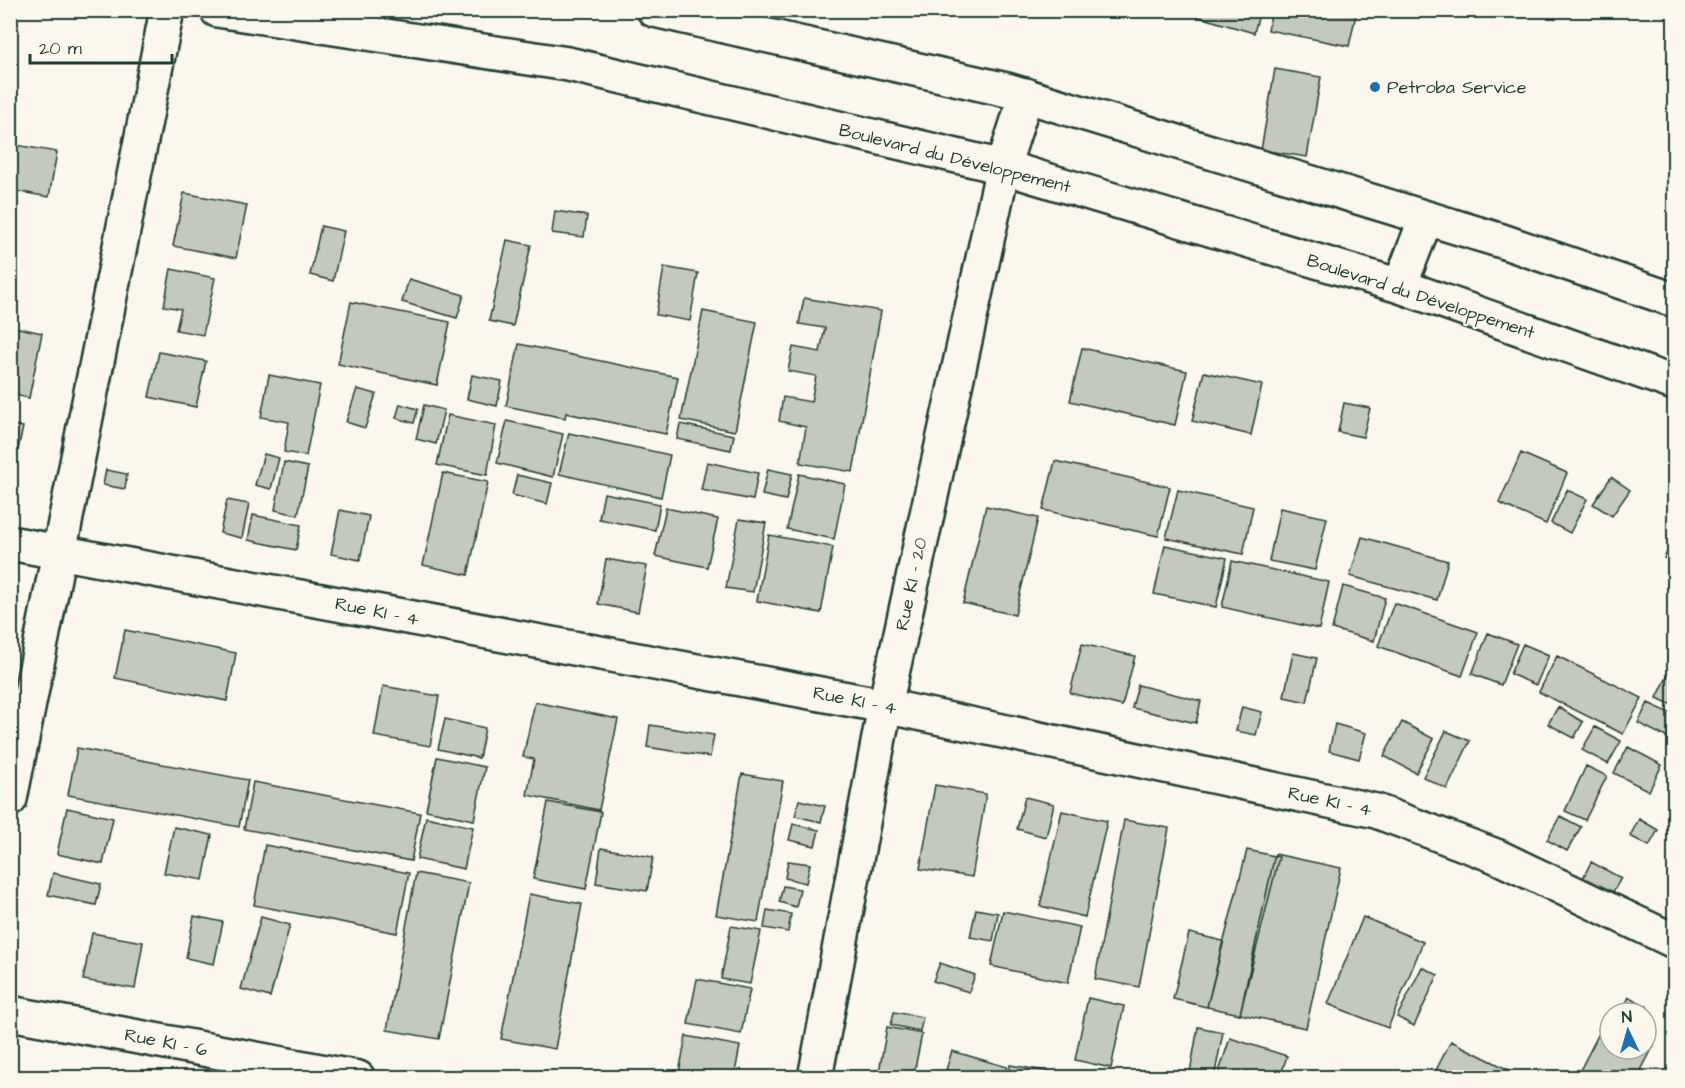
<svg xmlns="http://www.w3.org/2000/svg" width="1685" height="1088" viewBox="0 0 1685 1088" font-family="'Architects Daughter',sans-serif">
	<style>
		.building { fill: #c4c9be; stroke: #1f3d34; stroke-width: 1.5 }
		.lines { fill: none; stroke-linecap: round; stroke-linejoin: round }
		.minor-casing { stroke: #1f3d34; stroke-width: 38 }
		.trunk-casing { stroke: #1f3d34; stroke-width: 38 }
		.minor { stroke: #fbf7ec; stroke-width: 33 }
		.trunk { stroke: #fbf7ec; stroke-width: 33 }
		.poi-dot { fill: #1f6fb2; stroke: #fbf7ec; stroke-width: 2 }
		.labels { text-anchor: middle; stroke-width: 4.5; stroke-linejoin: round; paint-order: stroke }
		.poi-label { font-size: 18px; fill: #1f3d34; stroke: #fbf7ec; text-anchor: start }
		.street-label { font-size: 18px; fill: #1f3d34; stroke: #fbf7ec }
	</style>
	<rect width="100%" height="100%" fill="#fbf7ec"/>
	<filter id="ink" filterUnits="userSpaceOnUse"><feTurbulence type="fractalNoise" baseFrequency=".0167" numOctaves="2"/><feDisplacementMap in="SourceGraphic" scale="12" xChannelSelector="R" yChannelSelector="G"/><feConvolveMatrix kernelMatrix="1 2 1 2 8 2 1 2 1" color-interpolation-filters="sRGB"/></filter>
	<g filter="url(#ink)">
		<path class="building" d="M1198,10H1260L1254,33L1196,16Z
			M1272,10H1357L1349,46L1268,30Z
			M1275,69L1321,77L1307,157L1261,150Z
			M10,144L57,152L49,197L10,190Z
			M184,193L247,205L236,258L173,246Z
			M555,211L587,216L584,237L552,233Z
			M321,226L344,231L333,281L310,275Z
			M507,240L531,245L513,326L489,321Z
			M664,267L698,273L690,321L656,315Z
			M171,269L215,278L203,335L176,330L181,309L164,306Z
			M409,279L464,295L457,318L402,302Z
			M804,298L881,311L853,472L800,463L806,427L779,421L783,397L811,402L816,376L788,371L793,347L820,352L825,328L799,324Z
			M351,302L450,322L437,385L338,364Z
			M703,311L757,322L735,431L681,420Z
			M10,326L42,333L29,398L10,394Z
			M519,344L678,377L666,434L566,413L565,418L506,406Z
			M1082,348L1187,371L1175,425L1070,401Z
			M159,352L206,361L196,407L149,397Z
			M1204,372L1262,385L1251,435L1192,421Z
			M269,375L320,385L306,456L284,452L289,422L261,417Z
			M472,375L502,381L497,406L467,399Z
			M357,389L376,394L365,428L346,422Z
			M1344,403L1370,408L1363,437L1338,432Z
			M400,404L418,409L414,423L396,418Z
			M424,405L444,410L436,444L416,439Z
			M448,415L496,425L487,475L437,465Z
			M507,421L563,434L553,477L497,463Z
			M10,424L23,427L10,486Z
			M680,424L734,435L731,450L677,439Z
			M569,433L670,455L661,497L559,474Z
			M1521,453L1567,473L1546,524L1499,503Z
			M264,454L279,458L271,489L255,485Z
			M1055,461L1170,487L1158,536L1043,510Z
			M284,462L308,467L298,515L275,510Z
			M707,462L758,473L753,500L701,490Z
			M768,469L792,474L786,500L762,495Z
			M106,470L127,474L125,489L103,485Z
			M443,473L488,482L468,575L423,565Z
			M799,474L845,484L834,539L787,529Z
			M517,475L552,483L547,504L512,495Z
			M1611,477L1630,490L1612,516L1593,504Z
			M1178,490L1253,507L1243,554L1166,538Z
			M1567,490L1587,499L1570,533L1551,523Z
			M604,493L660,504L655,530L599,519Z
			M227,500L249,504L242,538L220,533Z
			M986,506L1038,518L1015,615L963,603Z
			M666,508L718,519L707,567L655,556Z
			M1280,508L1327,518L1315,570L1269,561Z
			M340,510L369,516L360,560L331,554Z
			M253,515L301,525L296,550L248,540Z
			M739,519L766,523L753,592L726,588Z
			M769,535L833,547L821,613L757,601Z
			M1362,537L1448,561L1437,600L1350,576Z
			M1672,542L1674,543V563L1664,558Z
			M1165,545L1227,558L1216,607L1154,594Z
			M606,559L647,566L638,612L598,604Z
			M1232,561L1329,582L1319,629L1222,607Z
			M1343,586L1385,598L1374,641L1332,629Z
			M1394,603L1478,632L1462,676L1378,646Z
			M125,630L236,653L227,701L115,678Z
			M1488,633L1517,644L1501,685L1472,674Z
			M1082,644L1135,656L1122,706L1070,693Z
			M1523,644L1549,655L1536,685L1510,674Z
			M1293,653L1317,658L1307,702L1284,697Z
			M1557,656L1642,698L1623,734L1539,692Z
			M1674,662V706L1657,698Z
			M1138,685L1201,701L1196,723L1132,708Z
			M383,686L439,696L430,746L374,736Z
			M535,702L618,719L599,810L527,795L534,759L523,757Z
			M1648,703L1674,715V741L1638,723Z
			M1242,707L1262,712L1256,735L1236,731Z
			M1558,707L1583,722L1574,738L1548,724Z
			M445,719L485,728L479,758L438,749Z
			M1402,722L1434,739L1416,773L1384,756Z
			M1335,724L1366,733L1359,759L1329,751Z
			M650,725L714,735L710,757L647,747Z
			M1595,727L1621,741L1608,764L1582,750Z
			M1446,731L1470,741L1447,789L1423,777Z
			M1628,747L1662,765L1649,791L1614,773Z
			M77,748L248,780L239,827L68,795Z
			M437,757L485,767L474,820L426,810Z
			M1586,766L1607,776L1585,820L1565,811Z
			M742,774L783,781L758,922L716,915Z
			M253,782L420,813L411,861L244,829Z
			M935,785L986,794L972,877L920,869Z
			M1025,797L1054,804L1046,837L1017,829Z
			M799,800L825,806L821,822L795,816Z
			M548,802L601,812L586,889L533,879Z
			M67,808L113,818L103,864L57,854Z
			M1062,811L1107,821L1085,917L1040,906Z
			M1560,816L1581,827L1567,851L1547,840Z
			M426,817L473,827L464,869L417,859Z
			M1639,819L1658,830L1649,846L1630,836Z
			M1124,820L1169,828L1139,987L1095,979Z
			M793,824L819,830L815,846L789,840Z
			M174,827L212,835L203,880L164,873Z
			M265,845L409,873L397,933L254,905Z
			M601,848L653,857L647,891L596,883Z
			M1247,850L1279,857L1240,1014L1207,1007Z
			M1275,854L1341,868L1306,1028L1240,1014Z
			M788,861L810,864L806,883L785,878Z
			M1591,862L1621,878L1609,899L1580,884Z
			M53,873L101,884L96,905L48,895Z
			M416,873L469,883L439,1039L387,1030Z
			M783,886L800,889L796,907L779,902Z
			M529,894L582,904L555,1049L501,1039Z
			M976,909L998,913L993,941L970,937Z
			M767,910L791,914L788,932L764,928Z
			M1003,911L1080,927L1068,983L991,966Z
			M194,916L223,922L214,964L186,958Z
			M261,917L290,925L270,997L241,989Z
			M1363,917L1423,942L1388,1028L1328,1004Z
			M731,926L761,931L750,984L721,979Z
			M92,933L143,942L135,989L83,980Z
			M1189,933L1223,941L1207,1007L1173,999Z
			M940,963L975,975L969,992L933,981Z
			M1422,967L1438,975L1414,1026L1397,1017Z
			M697,979L750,989L741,1034L688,1024Z
			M1629,997L1647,1006L1644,1013H1621Z
			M1088,998L1124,1006L1111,1068L1075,1060Z
			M894,1012L923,1017L920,1031L891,1025Z
			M1606,1020L1610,1022V1049H1646V1041L1654,1045L1637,1078H1576Z
			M887,1027L922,1034L913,1078H878Z
			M1198,1027L1223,1032L1214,1078H1189Z
			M686,1036L740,1046L734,1078H678Z
			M1230,1038L1287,1056L1280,1078H1217Z
			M1451,1041L1525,1078H1432Z
			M952,1051L1007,1067L1004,1078H971L946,1070Z
			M1010,1065L1056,1073V1078H1008Z"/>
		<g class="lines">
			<defs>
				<path id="minor" d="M10,543L885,706L1376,811L1496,856L1674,941
					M10,799L167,10
					M10,1013L358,1078
					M815,1078L885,706L1003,167L1026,95"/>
				<path id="trunk" d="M217,10L568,64L1003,167L1400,286L1674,383
					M654,10L1007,90L1502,241L1674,300
					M1400,286L1426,218"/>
			</defs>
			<use href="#minor" class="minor-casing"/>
			<use href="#trunk" class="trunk-casing"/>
			<use href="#minor" class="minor"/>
			<use href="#trunk" class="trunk"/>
		</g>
	</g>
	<circle class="poi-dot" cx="1375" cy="87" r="6"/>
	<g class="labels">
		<g class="poi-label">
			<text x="1387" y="93">Petroba Service</text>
		</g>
		<g class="street-label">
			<text transform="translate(955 158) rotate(14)" y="6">Boulevard du Développement</text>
			<text transform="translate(1421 296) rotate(18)" y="6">Boulevard du Développement</text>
			<text transform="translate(911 584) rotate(-78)" y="6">Rue KI - 20</text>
			<text transform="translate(377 611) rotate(11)" y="6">Rue KI - 4</text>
			<text transform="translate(855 700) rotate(11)" y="6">Rue KI - 4</text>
			<text transform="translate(1330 801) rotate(12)" y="6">Rue KI - 4</text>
			<text transform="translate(166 1042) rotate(11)" y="6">Rue KI - 6</text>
		</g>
	</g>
	<rect width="1685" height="1088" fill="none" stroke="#fbf7ec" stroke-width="36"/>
	<rect x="18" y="18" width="1649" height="1052" fill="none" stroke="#1f3d34" stroke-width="2" filter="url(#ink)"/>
	<g transform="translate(1628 1031) rotate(355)"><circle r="28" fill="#fbf7ec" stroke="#a3ada2" stroke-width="1.5"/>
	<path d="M0-4.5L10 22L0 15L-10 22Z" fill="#1f6fb2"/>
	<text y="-9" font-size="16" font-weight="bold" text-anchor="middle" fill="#1f3d34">N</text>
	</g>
	<path d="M30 54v9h142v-9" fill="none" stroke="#1f3d34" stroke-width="3"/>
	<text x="39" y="54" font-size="18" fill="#1f3d34" stroke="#fbf7ec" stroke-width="4.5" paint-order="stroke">20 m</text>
</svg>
